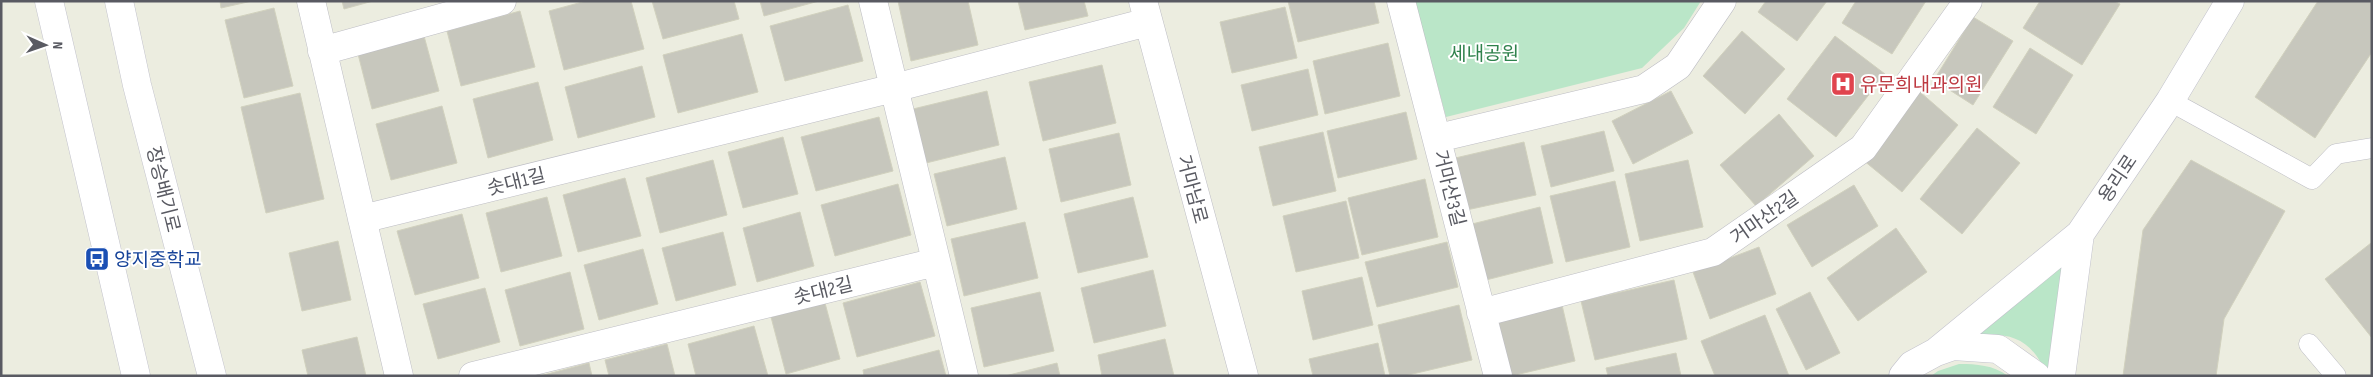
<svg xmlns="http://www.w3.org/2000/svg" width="2373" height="377" viewBox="0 0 2373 377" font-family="'Sofia Sans Condensed','Noto Sans KR',sans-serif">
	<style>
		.green { fill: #bae6c8 }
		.building { fill: #c7c7bd; stroke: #d1d1be }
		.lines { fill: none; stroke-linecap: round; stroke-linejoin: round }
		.lane-casing { stroke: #bdbdc4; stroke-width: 21 }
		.street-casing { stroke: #bdbdc4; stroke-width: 29 }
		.secondary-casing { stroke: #c2c2cc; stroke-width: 29 }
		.lane { stroke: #fff; stroke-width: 20 }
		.street { stroke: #fff; stroke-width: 28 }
		.secondary { stroke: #fff; stroke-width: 28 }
		.labels { text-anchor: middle; stroke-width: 4; stroke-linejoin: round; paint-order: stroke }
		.park-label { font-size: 19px; fill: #30824d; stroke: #fff }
		.health-label { font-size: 19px; fill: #be3a42; stroke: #fff; text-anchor: start }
		.street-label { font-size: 19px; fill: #595a62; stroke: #fff }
		.transit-label { font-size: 19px; fill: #164399; stroke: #fff; text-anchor: start }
	</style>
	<rect width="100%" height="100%" fill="#ecede0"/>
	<path class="green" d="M1415,1H1701L1684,28L1642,68L1446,117Z
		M2081,230L2047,376C2030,332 2002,331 1961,338Z
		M1959,364C1977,364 1993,365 2008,376H1931L1938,371Z"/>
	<path class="building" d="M220,1H252L221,8Z
		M342,1H373L344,9Z
		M586,1H631L644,49L564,70L549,11Z
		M652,1H734L739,19L663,39Z
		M760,1H819L764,16Z
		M898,1H968L978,45L911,61Z
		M1018,1H1084L1088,16L1025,30Z
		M1288,1H1374L1379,23L1298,42Z
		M1766,1H1827L1797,41L1758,12Z
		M1856,1H1926L1892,54L1842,23Z
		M2040,1H2114L2120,4L2082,65L2023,28Z
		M2318,1H2372V52L2315,138L2255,97Z
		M848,5L863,61L785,81L770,26Z
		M1285,7L1297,58L1232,73L1220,22Z
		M274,8L293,86L244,98L225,20Z
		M520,11L535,67L461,86L447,31Z
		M1973,17L2013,41L1973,105L1934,80Z
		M1742,31L1785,69L1745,114L1703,76Z
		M742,34L758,92L678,113L663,55Z
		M424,36L439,91L372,109L358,54Z
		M1835,36L1885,74L1836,137L1787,99Z
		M1388,43L1400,96L1325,114L1313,61Z
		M2030,48L2073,75L2036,134L1993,107Z
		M1102,65L1116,123L1043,141L1029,82Z
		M642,66L655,117L578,138L565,87Z
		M1308,69L1318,115L1252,131L1241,85Z
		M538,82L553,140L488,158L473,99Z
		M987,91L999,145L926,163L913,109Z
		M1671,91L1693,133L1633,164L1612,121Z
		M1920,92L1958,125L1902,192L1863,160Z
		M300,93L324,199L266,213L241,107Z
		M442,106L457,163L391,180L376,124Z
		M1406,112L1417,159L1338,178L1327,131Z
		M1779,114L1814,156L1756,206L1720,165Z
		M879,117L893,171L816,191L801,137Z
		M1977,128L2020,163L1962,234L1920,199Z
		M1604,131L1614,171L1551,187L1541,146Z
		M1323,132L1336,191L1273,206L1259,147Z
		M1119,133L1131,185L1061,202L1049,149Z
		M783,137L798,194L743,208L728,152Z
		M1524,142L1536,195L1462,211L1451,159Z
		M1005,157L1017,209L947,226L934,174Z
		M713,160L727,215L660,233L646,178Z
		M1688,160L1703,227L1640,241L1625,174Z
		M2191,160L2285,211L2224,319L2216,376H2123L2143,230Z
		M625,178L641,236L578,252L563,195Z
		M1425,179L1438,237L1362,255L1348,198Z
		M1615,181L1630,247L1566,262L1550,196Z
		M898,184L911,235L835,256L821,205Z
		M1854,185L1878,226L1812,267L1787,225Z
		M547,197L562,256L501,272L486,213Z
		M1133,197L1148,257L1078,273L1064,214Z
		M1346,201L1359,258L1296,272L1283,216Z
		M1540,207L1553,263L1486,280L1472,224Z
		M800,212L814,266L757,282L743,228Z
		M462,214L479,278L415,295L397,231Z
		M1025,222L1038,278L964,296L951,239Z
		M1896,228L1927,272L1858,321L1827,278Z
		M723,232L736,285L676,301L662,248Z
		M338,241L351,300L302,311L289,253Z
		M1447,242L1458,287L1377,307L1365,262Z
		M2371,243L2372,244V338L2325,279Z
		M1759,247L1776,294L1710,319L1693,272Z
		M643,249L658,304L599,320L584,265Z
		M1153,270L1166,326L1094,343L1081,288Z
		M570,272L584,329L520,346L505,290Z
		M1362,277L1373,325L1313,340L1302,291Z
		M1674,280L1687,339L1595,360L1581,301Z
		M920,282L935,336L857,357L843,303Z
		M485,288L500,342L438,359L423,304Z
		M1040,292L1054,351L984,367L971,308Z
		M1810,292L1840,353L1806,370L1776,309Z
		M825,303L840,359L786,374L771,317Z
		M1459,305L1472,360L1404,376H1390L1378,325Z
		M1562,305L1575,361L1511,376L1498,321Z
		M1765,315L1789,376H1715L1701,341Z
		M754,326L768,376H696L688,344Z
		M357,337L366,376H308L302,350Z
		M1165,339L1174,376H1102L1098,355Z
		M1378,343L1385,376H1313L1309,359Z
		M667,344L675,376H609L605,360Z
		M939,350L946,376H864L863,370Z
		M1676,353L1681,376H1608L1606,368Z
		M589,363L592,376H540Z
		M1057,363L1060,376H1005Z"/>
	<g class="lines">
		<defs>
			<path id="lane" d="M2170,101L2312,179L2336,154L2372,148
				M2309,344L2336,376"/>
			<path id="street" d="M311,1L399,376
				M873,1L964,376
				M1143,1L1244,376
				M1401,1L1498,376
				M322,51L502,1
				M1438,138L1644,89L1678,66L1722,1
				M362,219L894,88L1148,22
				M1481,313L1713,252L1863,148L1968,1
				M473,376L936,262"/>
			<path id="secondary" d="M49,1L136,376
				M119,1L137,85L212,376
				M1936,352L2080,234
				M1903,376L1912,365L1936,352L1953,346L1998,349L2036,376
				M2061,376L2080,234L2170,101L2230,1"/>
		</defs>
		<use href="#lane" class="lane-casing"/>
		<use href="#street" class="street-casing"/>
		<use href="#secondary" class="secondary-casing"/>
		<use href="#lane" class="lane"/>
		<use href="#street" class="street"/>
		<use href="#secondary" class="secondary"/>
	</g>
	<defs>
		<symbol id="hospital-square" viewBox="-11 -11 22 22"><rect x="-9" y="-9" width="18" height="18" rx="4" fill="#e0444e" stroke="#fff"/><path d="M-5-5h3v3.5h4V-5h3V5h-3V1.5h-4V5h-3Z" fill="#fff"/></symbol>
		<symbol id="bus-square" viewBox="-11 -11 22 22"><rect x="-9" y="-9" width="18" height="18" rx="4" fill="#1a4fb4" stroke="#fff"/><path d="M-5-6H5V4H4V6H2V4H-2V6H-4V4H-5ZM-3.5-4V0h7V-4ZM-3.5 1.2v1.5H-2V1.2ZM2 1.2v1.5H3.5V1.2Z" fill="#fff"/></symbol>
	</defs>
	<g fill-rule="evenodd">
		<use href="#hospital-square" x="1829" y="70" width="28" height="28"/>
		<use href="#bus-square" x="83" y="245" width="28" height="28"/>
	</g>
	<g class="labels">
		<g class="park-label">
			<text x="1484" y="60">세내공원</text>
		</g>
		<g class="health-label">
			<text x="1860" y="91">유문희내과의원</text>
		</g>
		<g class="street-label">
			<text transform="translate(2117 178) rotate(-56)" y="7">용리로</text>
			<text transform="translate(516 181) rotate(-14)" y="7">솟대1길</text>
			<text transform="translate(1450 188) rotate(76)" y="7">거마산3길</text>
			<text transform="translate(164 189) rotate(76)" y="7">장승배기로</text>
			<text transform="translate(1193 189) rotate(75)" y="7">거마남로</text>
			<text transform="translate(1764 217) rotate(-35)" y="7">거마산2길</text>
			<text transform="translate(823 290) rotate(-14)" y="7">솟대2길</text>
		</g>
		<g class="transit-label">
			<text x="114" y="266">양지중학교</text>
		</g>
	</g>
	<rect width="2373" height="377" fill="none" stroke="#595a62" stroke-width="5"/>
	<g transform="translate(45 45) rotate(92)" stroke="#ffffff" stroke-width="4" paint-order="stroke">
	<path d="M0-4L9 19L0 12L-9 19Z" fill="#595a62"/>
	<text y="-8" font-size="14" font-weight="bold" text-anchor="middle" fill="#595a62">N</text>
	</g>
</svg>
